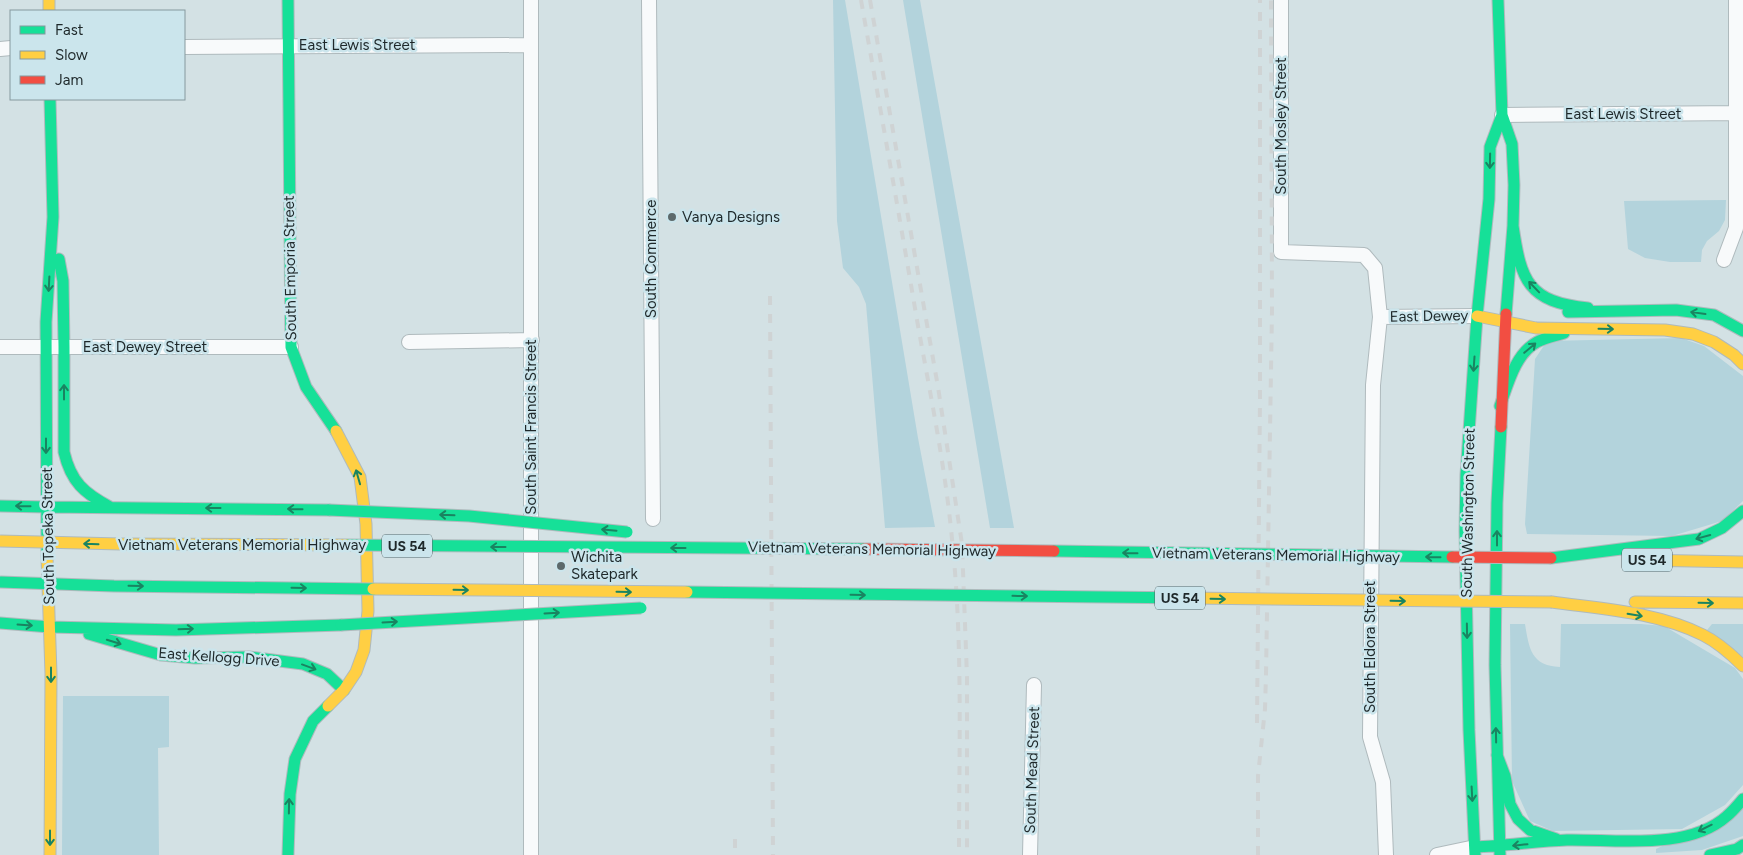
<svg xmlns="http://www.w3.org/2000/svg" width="1743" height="855" viewBox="0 0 1743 855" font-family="Figtree,sans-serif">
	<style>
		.green { fill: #b3d3dc }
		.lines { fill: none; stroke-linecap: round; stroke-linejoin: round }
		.street-casing { stroke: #afbabd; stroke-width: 16 }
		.fast-casing { stroke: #afbabd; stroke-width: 13 }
		.slow-casing { stroke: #afbabd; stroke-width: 13 }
		.jam-casing { stroke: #afbabd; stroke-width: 13 }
		.street { stroke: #f8fafb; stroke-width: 14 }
		.fast { stroke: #16e098; stroke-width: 11 }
		.slow { stroke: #ffcf43; stroke-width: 11 }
		.jam { stroke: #f24e42; stroke-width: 11 }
		.rail { stroke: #cfd3d4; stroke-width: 4; stroke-dasharray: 9 9; stroke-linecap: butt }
		.fast-bridge-casing { stroke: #afbabd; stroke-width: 13; stroke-linecap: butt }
		.slow-bridge-casing { stroke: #afbabd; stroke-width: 13; stroke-linecap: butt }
		.jam-bridge-casing { stroke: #afbabd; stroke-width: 13; stroke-linecap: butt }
		.fast-bridge { stroke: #16e098; stroke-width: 11 }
		.slow-bridge { stroke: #ffcf43; stroke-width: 11 }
		.jam-bridge { stroke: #f24e42; stroke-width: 11 }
		.oneway { stroke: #1a8461 }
		.poi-dot { fill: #5d696b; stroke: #cbe5ec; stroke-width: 2 }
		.labels { text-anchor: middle; stroke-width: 5; stroke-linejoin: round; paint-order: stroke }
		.shield { fill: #cbe5ec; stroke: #526164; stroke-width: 1 }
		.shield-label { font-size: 14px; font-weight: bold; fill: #1e282a }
		.street-label { font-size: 15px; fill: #1e282a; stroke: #cbe5ec }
		.poi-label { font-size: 15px; fill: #1e282a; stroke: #cbe5ec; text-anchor: start }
	</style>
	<rect width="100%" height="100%" fill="#d3e1e4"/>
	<path class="green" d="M833,0H845L918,438L935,527L885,528L866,304L859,287L843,268L837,221Z
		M903,0H920L1014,528H990Z
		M1726,200L1725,220L1719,231L1707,241L1702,250L1701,262H1670L1645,258L1628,249L1624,201Z
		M1681,338L1704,346L1743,376V501L1722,521L1672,536L1527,534L1525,524L1535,359L1547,341Z
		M1510,624H1525C1529,648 1531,666 1560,667L1561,624H1641L1664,626L1735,668L1743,679V785L1725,805L1682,829L1553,831L1530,821L1512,781Z
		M1712,624H1743V657L1707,630Z
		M63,696H169V747L158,748L159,855H62Z
		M1743,808V836L1702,850L1656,853V849Z"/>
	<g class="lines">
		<defs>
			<path id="street" d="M649,0L653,519
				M1281,0V252L1364,255L1375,268L1380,317L1373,385L1370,737L1383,782L1386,855
				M184,47L531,45
				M0,49L11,48
				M1502,115L1743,113
				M1724,260L1736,228V0
				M1380,317L1477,316
				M409,342L532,340
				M0,347H291
				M531,855V0
				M1030,855L1034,685
				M1437,855L1475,847"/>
			<path id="fast" d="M288,0L291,347L306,387L336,431
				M1498,0L1502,115L1512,144L1514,185L1513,226L1506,314
				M1513,226C1521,281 1528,302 1588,308
				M59,259L63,281L64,347
				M1568,312L1676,310L1714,315L1743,331
				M1477,316L1489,199L1490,147L1502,115
				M64,347V452C71,482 84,493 110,507
				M1500,406C1508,384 1515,354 1537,342C1546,337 1555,336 1564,333
				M0,506L46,507
				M46,507L329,510
				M47,556L46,322L53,217L50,99
				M1551,558L1699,539L1722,528L1743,511
				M0,623L50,627
				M50,627L176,630L341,625
				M89,634L161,655L195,658L249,657L303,664L327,674L344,690
				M1497,755L1505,776L1510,804L1518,819L1530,830L1556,839
				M1475,847C1506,846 1536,841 1567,840C1616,839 1688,851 1727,816C1733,811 1738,805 1743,799
				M288,855L290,794L295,759L313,721L328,706
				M1475,855L1469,730L1465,531L1466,475L1477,316
				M1500,855L1495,665L1497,503L1501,427
				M1710,855L1737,849L1743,845"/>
			<path id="slow" d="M49,0V11
				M1477,316L1536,328L1665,330L1693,334L1714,342L1734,355L1743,364
				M47,556L51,674L50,855
				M1640,560L1743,562
				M1552,602C1602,609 1657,612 1703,635C1719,643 1731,654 1743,666
				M1635,602L1743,603
				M328,706L344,690L356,672L364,650L368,611L366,524L360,477L336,431"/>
			<path id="jam" d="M1501,427L1506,314"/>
		</defs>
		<use href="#street" class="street-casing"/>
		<use href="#fast" class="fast-casing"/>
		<use href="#slow" class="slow-casing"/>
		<use href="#jam" class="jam-casing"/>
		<use href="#street" class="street"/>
		<use href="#fast" class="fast"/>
		<use href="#slow" class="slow"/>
		<use href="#jam" class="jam"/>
		<path class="rail" d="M861,0C880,107 899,214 917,320C930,393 945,465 952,539C963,643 959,750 959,855
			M870,0L938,387L962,544L967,677V855
			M770,296L773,855
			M1257,723L1260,398V0
			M735,839V855
			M1258,855V776L1265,709L1266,674L1272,310L1271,0"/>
		<defs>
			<path id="fast-bridge" d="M329,510L469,516L627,532
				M347,545L864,549
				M1054,551L1452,557
				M0,582L114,586L373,589
				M687,592L1190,598
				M341,625L641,608"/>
			<path id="slow-bridge" d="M0,541L121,544L347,545
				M373,589L687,592
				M1190,598L1552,602"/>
			<path id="jam-bridge" d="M864,549L1054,551
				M1452,557L1551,558"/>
		</defs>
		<use href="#fast-bridge" class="fast-bridge-casing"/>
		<use href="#slow-bridge" class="slow-bridge-casing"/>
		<use href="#jam-bridge" class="jam-bridge-casing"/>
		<use href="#fast-bridge" class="fast-bridge"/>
		<use href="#slow-bridge" class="slow-bridge"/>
		<use href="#jam-bridge" class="jam-bridge"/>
	</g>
	<defs><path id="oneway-shaft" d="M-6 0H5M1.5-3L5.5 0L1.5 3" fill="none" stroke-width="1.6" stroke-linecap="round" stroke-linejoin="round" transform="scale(1.25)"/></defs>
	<g class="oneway">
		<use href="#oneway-shaft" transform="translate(1490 161) rotate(91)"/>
		<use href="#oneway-shaft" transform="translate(49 284) rotate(93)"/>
		<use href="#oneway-shaft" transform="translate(1534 287) rotate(-134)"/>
		<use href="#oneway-shaft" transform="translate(1698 313) rotate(-172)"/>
		<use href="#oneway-shaft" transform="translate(1606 329) rotate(1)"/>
		<use href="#oneway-shaft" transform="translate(1530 348) rotate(-40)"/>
		<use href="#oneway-shaft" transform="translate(1474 364) rotate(94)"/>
		<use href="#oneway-shaft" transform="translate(64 392) rotate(-90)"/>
		<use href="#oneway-shaft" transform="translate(46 446) rotate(90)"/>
		<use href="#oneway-shaft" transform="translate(358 477) rotate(-106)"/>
		<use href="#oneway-shaft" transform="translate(23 506) rotate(-179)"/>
		<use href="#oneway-shaft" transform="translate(213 508) rotate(-180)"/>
		<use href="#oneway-shaft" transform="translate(295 509) rotate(-179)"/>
		<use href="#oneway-shaft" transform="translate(447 515) rotate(-178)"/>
		<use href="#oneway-shaft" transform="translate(609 530) rotate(-175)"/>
		<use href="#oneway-shaft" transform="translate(1703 537) rotate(165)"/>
		<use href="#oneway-shaft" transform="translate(1497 538) rotate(-90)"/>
		<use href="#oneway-shaft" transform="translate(91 544) rotate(-178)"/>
		<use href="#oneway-shaft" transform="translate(498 547) rotate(-180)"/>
		<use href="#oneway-shaft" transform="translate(678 548) rotate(-180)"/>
		<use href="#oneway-shaft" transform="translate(1130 553) rotate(-179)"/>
		<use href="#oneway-shaft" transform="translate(1433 557) rotate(-179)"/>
		<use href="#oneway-shaft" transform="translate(136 586) rotate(1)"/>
		<use href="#oneway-shaft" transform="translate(299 588) rotate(1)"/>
		<use href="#oneway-shaft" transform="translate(461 590) rotate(1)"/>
		<use href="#oneway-shaft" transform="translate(624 592) rotate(1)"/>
		<use href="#oneway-shaft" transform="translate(858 595) rotate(1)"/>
		<use href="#oneway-shaft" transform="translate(1020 596) rotate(1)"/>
		<use href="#oneway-shaft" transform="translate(1218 599) rotate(1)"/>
		<use href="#oneway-shaft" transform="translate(1398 601) rotate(1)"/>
		<use href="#oneway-shaft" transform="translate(1706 603) rotate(1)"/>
		<use href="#oneway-shaft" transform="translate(552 613) rotate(-3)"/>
		<use href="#oneway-shaft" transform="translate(1635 615) rotate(9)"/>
		<use href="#oneway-shaft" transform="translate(390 622) rotate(-3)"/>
		<use href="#oneway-shaft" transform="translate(25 625) rotate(4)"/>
		<use href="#oneway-shaft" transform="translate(186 629) rotate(-2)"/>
		<use href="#oneway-shaft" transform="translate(1467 631) rotate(89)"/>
		<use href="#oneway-shaft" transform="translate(114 642) rotate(17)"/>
		<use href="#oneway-shaft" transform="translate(309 667) rotate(20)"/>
		<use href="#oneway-shaft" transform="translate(51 675) rotate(90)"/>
		<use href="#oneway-shaft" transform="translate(1496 735) rotate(-91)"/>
		<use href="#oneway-shaft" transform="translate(1472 794) rotate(87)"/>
		<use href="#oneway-shaft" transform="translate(289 806) rotate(-89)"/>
		<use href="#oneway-shaft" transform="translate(1705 828) rotate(154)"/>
		<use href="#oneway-shaft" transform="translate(50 838) rotate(90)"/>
		<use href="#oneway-shaft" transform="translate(1520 845) rotate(174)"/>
	</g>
	<g class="poi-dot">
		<circle cx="672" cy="217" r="5"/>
		<circle cx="561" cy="566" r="5"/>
	</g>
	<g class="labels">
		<g class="shield">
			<rect x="382" y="534.5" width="50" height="23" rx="4"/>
			<rect x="1622" y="548.5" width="50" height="23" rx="4"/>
			<rect x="1155" y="586.5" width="50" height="23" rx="4"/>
		</g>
		<g class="shield-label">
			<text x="407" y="551">US 54</text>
			<text x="1647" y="565">US 54</text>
			<text x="1180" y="603">US 54</text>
		</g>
		<g class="street-label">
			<text x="357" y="50">East Lewis Street</text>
			<text x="1623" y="119">East Lewis Street</text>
			<text transform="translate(1281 126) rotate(-90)" y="5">South Mosley Street</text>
			<text transform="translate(651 259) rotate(-90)" y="5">South Commerce</text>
			<text transform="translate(290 268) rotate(-91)" y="5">South Emporia Street</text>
			<text transform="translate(1429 316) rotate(-1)" y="5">East Dewey</text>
			<text x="145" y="352">East Dewey Street</text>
			<text transform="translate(531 427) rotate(-90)" y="5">South Saint Francis Street</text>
			<text transform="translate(1468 513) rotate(-89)" y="5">South Washington Street</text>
			<text transform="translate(48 536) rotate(-91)" y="5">South Topeka Street</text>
			<text x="242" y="550">Vietnam Veterans Memorial Highway</text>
			<text transform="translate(872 549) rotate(1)" y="5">Vietnam Veterans Memorial Highway</text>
			<text transform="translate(1276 555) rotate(1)" y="5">Vietnam Veterans Memorial Highway</text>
			<text transform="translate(1370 647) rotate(-90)" y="5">South Eldora Street</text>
			<text transform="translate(219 657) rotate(4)" y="5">East Kellogg Drive</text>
			<text transform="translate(1032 770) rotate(-88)" y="5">South Mead Street</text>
		</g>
		<g class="poi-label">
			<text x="682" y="222">Vanya Designs</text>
			<text x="571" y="562">Wichita<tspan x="571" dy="17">Skatepark</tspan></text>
		</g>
	</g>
	<rect x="10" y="10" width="175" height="90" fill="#cbe5ec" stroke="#86999e"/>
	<rect x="20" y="26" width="25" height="8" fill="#16e098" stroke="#86999e"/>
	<text x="55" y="35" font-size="15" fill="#1e282a">Fast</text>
	<rect x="20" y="51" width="25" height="8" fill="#ffcf43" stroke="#86999e"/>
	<text x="55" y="60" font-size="15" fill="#1e282a">Slow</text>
	<rect x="20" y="76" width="25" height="8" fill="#f24e42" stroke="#86999e"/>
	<text x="55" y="85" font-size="15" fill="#1e282a">Jam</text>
</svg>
